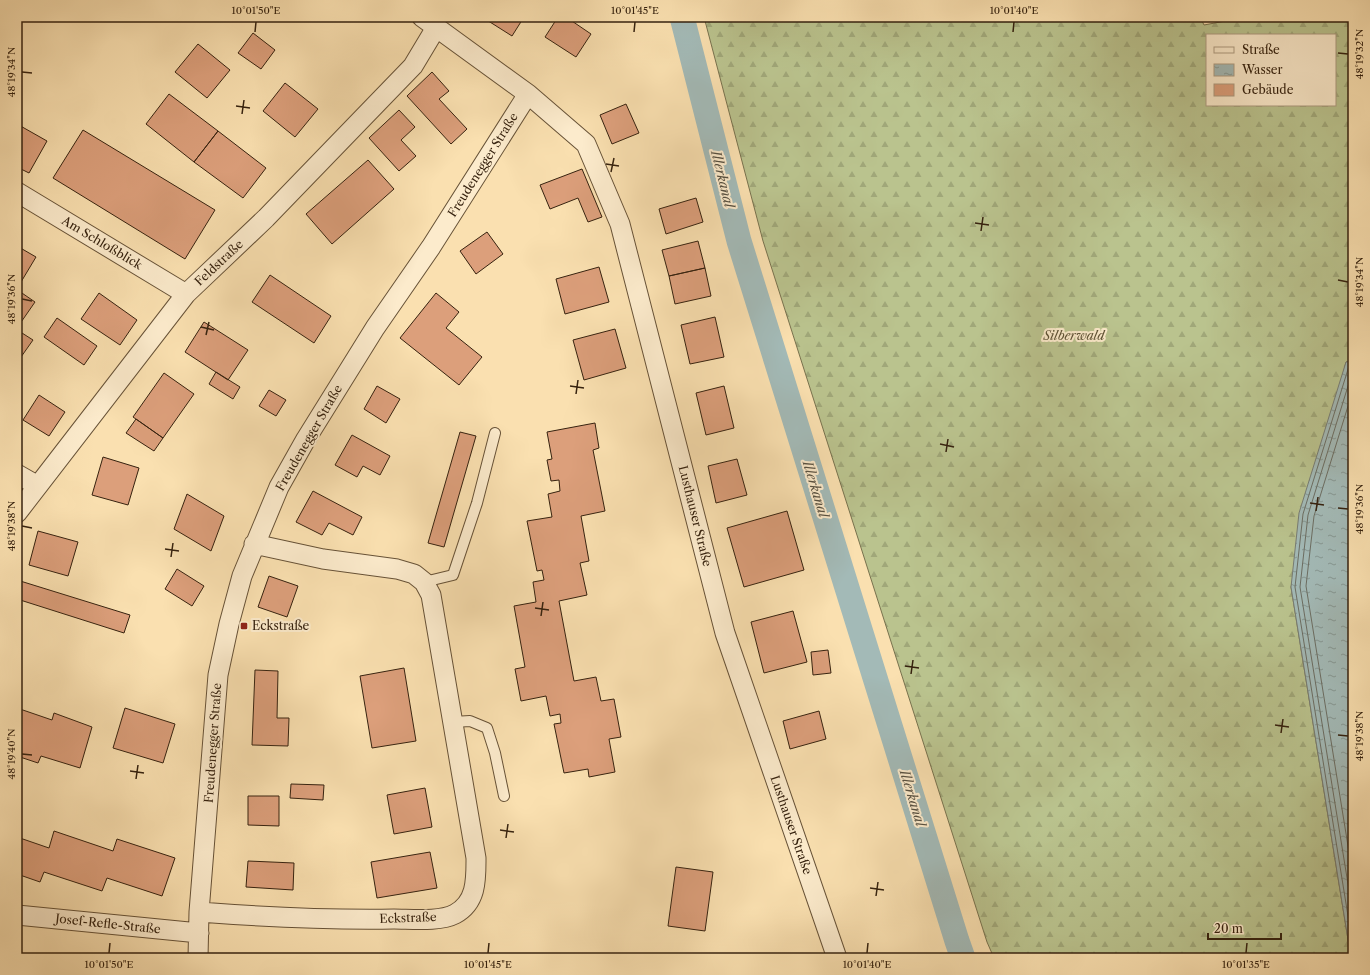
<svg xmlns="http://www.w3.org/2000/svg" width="1370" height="975" viewBox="0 0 1370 975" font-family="'Libre Caslon Text',serif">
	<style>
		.forest { fill: url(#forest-firs); stroke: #78724e; fill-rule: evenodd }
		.water { fill: url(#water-ripples); stroke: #777d74 }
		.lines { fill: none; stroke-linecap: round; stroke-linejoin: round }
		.shore { stroke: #6c6e63; stroke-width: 1 }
		.canal { stroke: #a3bab7; stroke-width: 25 }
		.building { fill: #dc9f7b; stroke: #36220f }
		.lane-casing { stroke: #675237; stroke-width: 12 }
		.street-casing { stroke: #675237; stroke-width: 21 }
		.lane { stroke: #fcebcc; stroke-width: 10 }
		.street { stroke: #fcebcc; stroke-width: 19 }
		.ticks { fill: none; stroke: #36220f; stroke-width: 1.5 }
		.poi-dot { fill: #8f2418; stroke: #fcebcc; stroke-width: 1.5 }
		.labels { text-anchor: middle; stroke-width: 4; stroke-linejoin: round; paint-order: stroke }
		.street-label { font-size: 12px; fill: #36220f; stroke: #fcebcc }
		.park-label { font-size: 12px; font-style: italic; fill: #5e5235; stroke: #fcebcc }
		.poi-label { font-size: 12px; fill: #36220f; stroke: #fcebcc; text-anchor: start }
		.water-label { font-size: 13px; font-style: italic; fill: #575041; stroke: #fcebcc }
		.neatline { fill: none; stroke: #36220f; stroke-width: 1.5 }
		.ticks-label { font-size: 10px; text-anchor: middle; fill: #36220f }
	</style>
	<defs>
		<pattern id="forest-firs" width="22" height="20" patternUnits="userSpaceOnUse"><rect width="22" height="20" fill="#bac38e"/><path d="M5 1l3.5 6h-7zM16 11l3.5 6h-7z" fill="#a0a779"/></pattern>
		<pattern id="water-ripples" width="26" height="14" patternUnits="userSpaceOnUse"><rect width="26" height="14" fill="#a3bab7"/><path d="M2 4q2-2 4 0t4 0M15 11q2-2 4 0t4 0" fill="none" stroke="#869793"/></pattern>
	</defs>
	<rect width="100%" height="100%" fill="#fae0b0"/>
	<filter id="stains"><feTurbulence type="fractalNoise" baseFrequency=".005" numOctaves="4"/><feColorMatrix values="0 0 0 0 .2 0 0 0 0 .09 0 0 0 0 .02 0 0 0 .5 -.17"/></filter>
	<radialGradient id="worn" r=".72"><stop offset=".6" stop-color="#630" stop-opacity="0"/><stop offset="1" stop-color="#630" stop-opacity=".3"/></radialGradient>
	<path class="forest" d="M704,17H1015L1020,18L1036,17H1200L1204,25L1247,17H1353V360L1346,362L1291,587L1351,958H994L987,942L763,241ZM1207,35H1335V105H1207Z"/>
	<path class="water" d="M1353,360V958H1351L1291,587L1299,513L1346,362Z"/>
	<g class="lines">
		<path class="shore" d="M1353,364L1349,366L1303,514L1295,587L1353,947
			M1353,370L1308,515L1300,587L1353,915
			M1353,390L1314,516L1306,586L1353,877"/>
		<path class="canal" d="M682,17L739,241L957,941L963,958"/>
	</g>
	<path class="building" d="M482,17H524L512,36Z
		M558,17H566L591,34L576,57L545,37Z
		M253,33L275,50L261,69L238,53Z
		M198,44L230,70L207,98L175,72Z
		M432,72L449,91L439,99L467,129L451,144L407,96Z
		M285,83L318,109L295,137L263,111Z
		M169,94L218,131L194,162L146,124Z
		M626,104L639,133L612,144L600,115Z
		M399,110L415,127L401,140L416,156L399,171L369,138Z
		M17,124L47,141L29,173L17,167Z
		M83,130L215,210L185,259L53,178Z
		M218,131L266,168L243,198L194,162Z
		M368,160L394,189L332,244L306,214Z
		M582,169L602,217L588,222L578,198L550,209L540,185Z
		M696,198L703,222L666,234L659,209Z
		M487,232L503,254L476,274L460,251Z
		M698,241L705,268L669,276L662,250Z
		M17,246L36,257L18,287L17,286Z
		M599,267L609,302L565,314L556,279Z
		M705,268L711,296L675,304L669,276Z
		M270,275L331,316L314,343L252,302Z
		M19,291L35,302L17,328V294Z
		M99,293L137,320L120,345L81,319Z
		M436,293L459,312L446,328L482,357L459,385L400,338Z
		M715,317L724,357L690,364L681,325Z
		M57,318L97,346L84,365L44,337Z
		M204,322L248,350L228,380L185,352Z
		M615,329L626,368L584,380L573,340Z
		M22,333L33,340L21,357L17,355V340Z
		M216,372L240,387L233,399L209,384Z
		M164,373L194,394L163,438L133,417Z
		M377,386L400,399L386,423L364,409Z
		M724,386L734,428L706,435L696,393Z
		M269,390L286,400L276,416L259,406Z
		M39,395L65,412L49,436L23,420Z
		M136,419L163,438L154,451L126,433Z
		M595,423L599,448L593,450L605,511L581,516L589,561L580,563L587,595L559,601L574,681L596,677L601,701L614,699L621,737L609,739L615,772L589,777L588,769L564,773L554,724L561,723L560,714L550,716L546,696L521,701L515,669L525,667L514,606L536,602L533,582L544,580L542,570L537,571L527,521L552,517L548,494L560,491L559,480L551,481L547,460L552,459L547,432Z
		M460,432L476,436L444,547L428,543Z
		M352,435L390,456L380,475L363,466L357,477L335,465Z
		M103,457L139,468L128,505L92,495Z
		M737,459L747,495L716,503L708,466Z
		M313,491L362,517L353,535L329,523L322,535L296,522Z
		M187,494L224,516L211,551L174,529Z
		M787,511L804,570L744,587L727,528Z
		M38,531L78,542L68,576L29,565Z
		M177,569L204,586L192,606L165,589Z
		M269,576L298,586L287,617L258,607Z
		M17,580L130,615L124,633L17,599Z
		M793,611L807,662L764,673L751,622Z
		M828,650L831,673L813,675L811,652Z
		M404,668L416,741L372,748L360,676Z
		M255,670L278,671L277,718H289L288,746L252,745Z
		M17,708L52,720L54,713L92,727L80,768L41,756L38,763L17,756Z
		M125,708L175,724L163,763L113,748Z
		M819,711L826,739L790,749L783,721Z
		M291,784L324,785L323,800L290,798Z
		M425,788L432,827L394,834L387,795Z
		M248,796H279V826L248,825Z
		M54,831L113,851L117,839L175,858L162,896L107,878L102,891L44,872L40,882L17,874V837L49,848Z
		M430,852L437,888L377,898L371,862Z
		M248,861L294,863L293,890L246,887Z
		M676,867L713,872L705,931L668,926Z"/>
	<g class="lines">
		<defs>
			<path id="lane" d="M424,582L453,575L477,503L495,433
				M453,722L470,721L487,728L495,753L504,796"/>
			<path id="street" d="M422,17L528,94L586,144L620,224L725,633L837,958
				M17,192L186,294
				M17,474L38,486
				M17,513L186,294L266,218L413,66L437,26
				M199,912C264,917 329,920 394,919C411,919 440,922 455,914C477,902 476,879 476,858L431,595L424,582L414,574L397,569L323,559L254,544
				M17,915L199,933
				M198,958L199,912L218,675L229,624L242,576L279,487L306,439L375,328L431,247L528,94"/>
		</defs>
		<use href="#lane" class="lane-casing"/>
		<use href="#street" class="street-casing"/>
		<use href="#lane" class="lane"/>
		<use href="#street" class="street"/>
	</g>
	<path class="ticks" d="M255,32L256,22M634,32L635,22M1013,32L1014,22M1338,53L1348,54M22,72L32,73M236,106L250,108M242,114L244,100M606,164L619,166M611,172L614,158M975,223L989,225M981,231L983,217M1338,280L1348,282M22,299L32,301M201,327L214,330M206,335L209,322M570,386L584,388M576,394L578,380M940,444L954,447M946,452L948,439M1310,503L1324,505M1338,508L1348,509M1316,511L1318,497M22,526L32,528M165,549L179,551M171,557L173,543M535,608L549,610M541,616L543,602M905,666L919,668M911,674L913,660M1275,725L1289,727M1281,733L1283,719M1338,735L1348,736M22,754L32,755M130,771L144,773M136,779L138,765M500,830L514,832M506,838L508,824M870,888L884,890M876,896L878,882M109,953L110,943M488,953L489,943M867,953L868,943M1246,953L1247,943"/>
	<rect class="poi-dot" x="240" y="622" width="8" height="8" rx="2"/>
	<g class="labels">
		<g class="street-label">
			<text transform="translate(483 165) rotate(-58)" y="4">Freudenegger Straße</text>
			<text transform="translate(102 243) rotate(31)" y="4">Am Schloßblick</text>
			<text transform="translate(219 263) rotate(-43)" y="4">Feldstraße</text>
			<text transform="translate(309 438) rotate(-60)" y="4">Freudenegger Straße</text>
			<text transform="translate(695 516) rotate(76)" y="4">Lusthauser Straße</text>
			<text transform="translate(213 743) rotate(-86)" y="4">Freudenegger Straße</text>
			<text transform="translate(791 825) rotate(71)" y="4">Lusthauser Straße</text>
			<text transform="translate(408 918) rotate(-2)" y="4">Eckstraße</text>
			<text transform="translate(108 924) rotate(6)" y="4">Josef-Refle-Straße</text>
		</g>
		<g class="park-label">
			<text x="1074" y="340">Silberwald</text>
		</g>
		<g class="poi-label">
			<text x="252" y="630">Eckstraße</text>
		</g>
		<g class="water-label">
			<text transform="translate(723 179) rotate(76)" y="5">Illerkanal</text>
			<text transform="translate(816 489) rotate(73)" y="5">Illerkanal</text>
			<text transform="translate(913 798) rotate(73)" y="5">Illerkanal</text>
		</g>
	</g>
	<rect width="1370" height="975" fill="none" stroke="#fae0b0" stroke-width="44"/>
	<rect x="1206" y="34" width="130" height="72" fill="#fcebcc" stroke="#ad9b80"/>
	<rect x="1214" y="47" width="20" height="6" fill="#fcebcc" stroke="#ad9b80"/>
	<text x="1242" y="54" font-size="12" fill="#36220f">Straße</text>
	<rect x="1214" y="64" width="20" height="12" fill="url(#water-ripples)" stroke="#ad9b80"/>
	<text x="1242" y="74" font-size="12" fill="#36220f">Wasser</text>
	<rect x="1214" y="84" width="20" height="12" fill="#dc9f7b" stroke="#ad9b80"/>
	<text x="1242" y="94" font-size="12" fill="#36220f">Gebäude</text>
	<path d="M1208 933v6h73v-6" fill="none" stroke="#36220f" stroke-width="2"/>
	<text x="1214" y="933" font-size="12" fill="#36220f" stroke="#fcebcc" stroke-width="3" paint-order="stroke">20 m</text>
	<rect x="22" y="22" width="1326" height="931" class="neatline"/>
	<g class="ticks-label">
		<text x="256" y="14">10°01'50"E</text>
		<text x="635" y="14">10°01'45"E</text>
		<text x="1014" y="14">10°01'40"E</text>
		<text transform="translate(1359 54) rotate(-90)" y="4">48°19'32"N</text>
		<text transform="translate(11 72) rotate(-90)" y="4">48°19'34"N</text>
		<text transform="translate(1359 282) rotate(-90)" y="4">48°19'34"N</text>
		<text transform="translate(11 299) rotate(-90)" y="4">48°19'36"N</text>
		<text transform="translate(1359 509) rotate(-90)" y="4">48°19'36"N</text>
		<text transform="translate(11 526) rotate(-90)" y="4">48°19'38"N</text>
		<text transform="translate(1359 736) rotate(-90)" y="4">48°19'38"N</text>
		<text transform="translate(11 754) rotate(-90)" y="4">48°19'40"N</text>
		<text x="109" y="968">10°01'50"E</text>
		<text x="488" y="968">10°01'45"E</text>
		<text x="867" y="968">10°01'40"E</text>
		<text x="1246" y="968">10°01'35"E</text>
	</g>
	<rect width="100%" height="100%" filter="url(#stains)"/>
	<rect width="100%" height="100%" fill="url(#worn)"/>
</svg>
